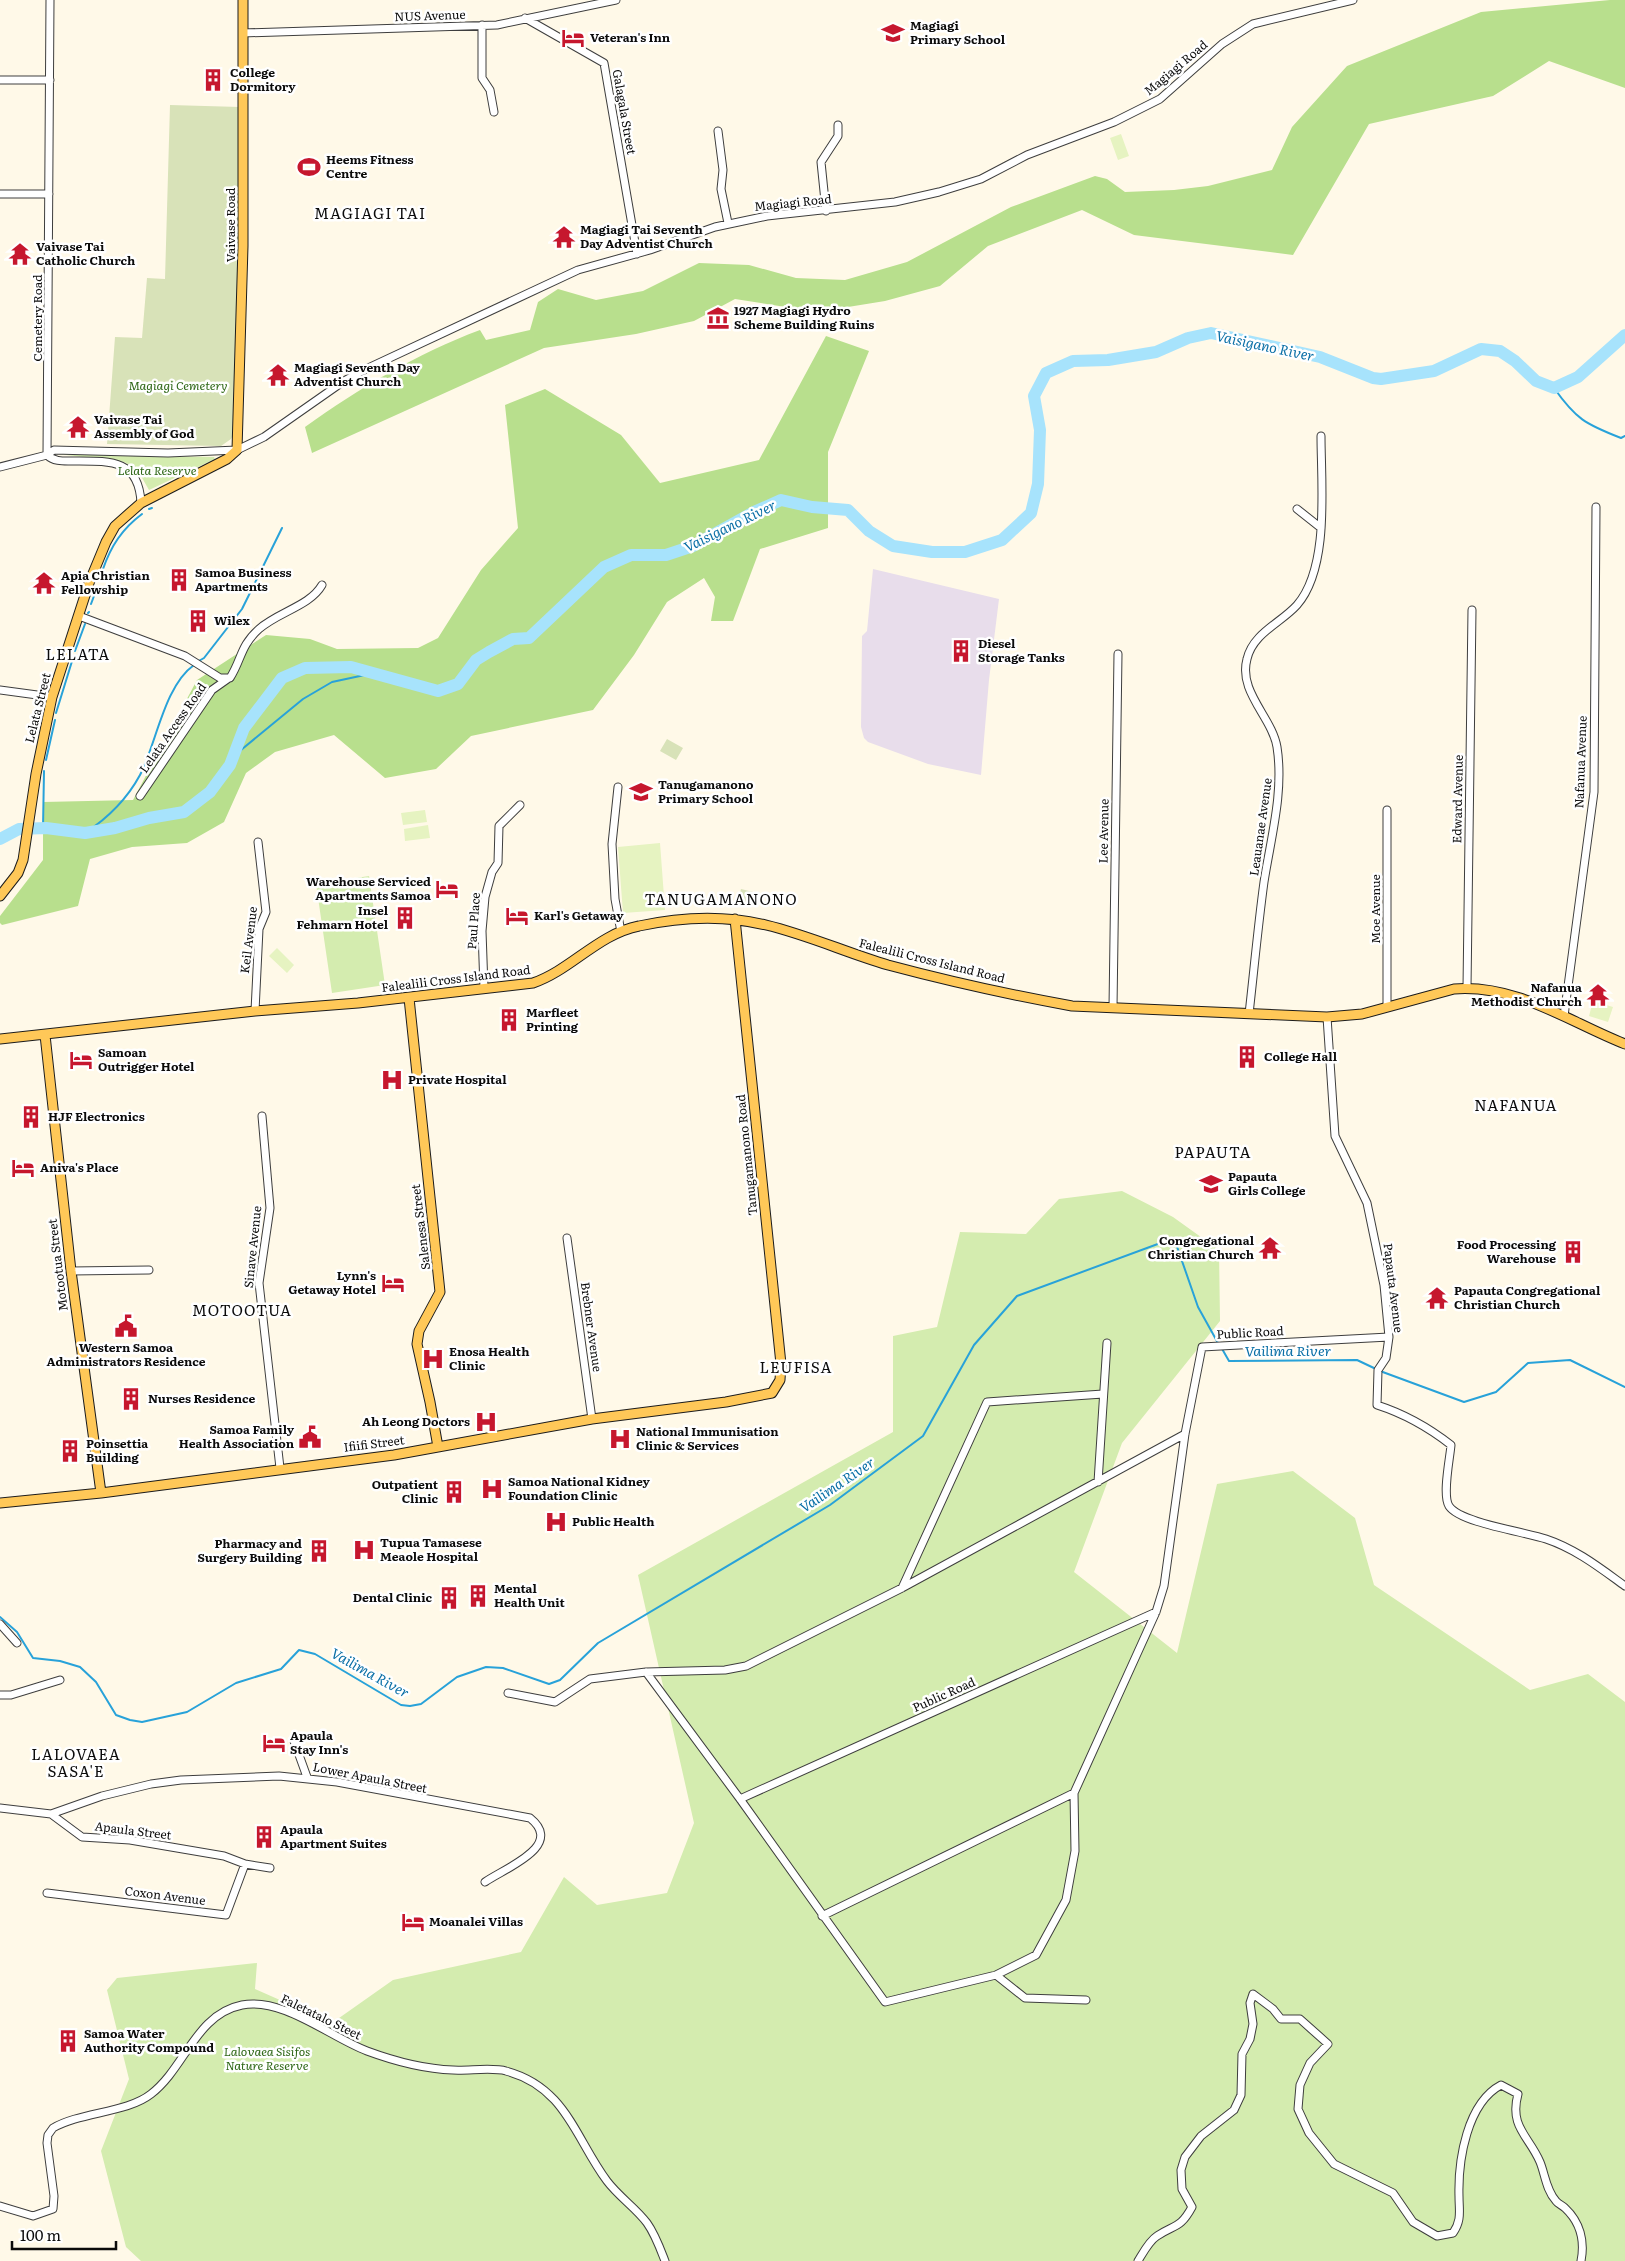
<svg xmlns="http://www.w3.org/2000/svg" width="1625" height="2261" viewBox="0 0 1625 2261" font-family="Literata,serif">
	<style>
		.industrial { fill: #e8ddeb }
		.green { fill: #d4ecaf }
		.forest { fill: #b8df8d }
		.cemetery { fill: #d8e2b8 }
		.pitch { fill: #e6f3c1 }
		.lines { fill: none; stroke-linecap: round; stroke-linejoin: round }
		.stream { stroke: #28a2d9; stroke-width: 2 }
		.river { stroke: #a7e3fc; stroke-width: 12 }
		.minor-casing { stroke: #3e3e3e; stroke-width: 9 }
		.major-casing { stroke: #1c1c1c; stroke-width: 11 }
		.minor { stroke: #fff; stroke-width: 7 }
		.major { stroke: #ffc858; stroke-width: 9 }
		.labels { text-anchor: middle; stroke-width: 5; stroke-linejoin: round; paint-order: stroke }
		.street-label { font-size: 12px; fill: #0b0b0b; stroke: #fff }
		.poi-label { font-size: 12px; font-weight: bold; fill: #0b0b0b; stroke: #fff; text-anchor: start }
		.park-label { font-size: 12px; font-style: italic; fill: #2e6716; stroke: #fff }
		.water-label { font-size: 14px; font-style: italic; fill: #0a6fa6; stroke: #fff }
		.quarter-label { font-size: 15px; letter-spacing: 1px; fill: #0b0b0b; stroke: #fff }
	</style>
	<rect width="100%" height="100%" fill="#fff9e8"/>
	<path class="industrial" d="M873,569L999,599L989,680L981,775L928,764L868,742L864,738L861,727L862,636L867,631Z"/>
	<path class="green" d="M58,454L214,457L215,459L149,490L137,469L124,462Z
		M369,876L385,985L332,993L316,884Z
		M1122,1191L1173,1217L1219,1250L1220,1321L1122,1443L1074,1572L1177,1653L1217,1484L1293,1471L1355,1518L1374,1585L1530,1690L1588,1674L1625,1702V2261H141L126,2247L101,2151L129,2079L107,1990L117,1978L257,1963L255,1989L332,2023L393,1980L521,1952L564,1877L597,1905L667,1893L694,1823L638,1575L893,1432V1336L937,1327L960,1232L1026,1234L1059,1199Z"/>
	<path class="forest" d="M1610,0H1625V88L1549,61L1493,96L1369,124L1293,255L1134,235L1082,210L988,246L940,286L885,301L817,312L735,299L694,321L636,334L544,348L312,453L305,427C360,388 416,354 480,330L486,340L530,330L538,302L558,289L596,300L643,291L699,263L749,265L796,278L845,280L907,262L1011,207L1095,176L1107,179L1125,192L1174,190L1208,186L1272,170L1292,127L1347,66L1481,12Z
		M826,336L869,351L828,452V528L760,549L733,621H711L715,597L704,578L667,602L634,655L593,710L471,736L436,769L385,778L334,735L275,752L246,773L224,822L187,843L132,847L90,859L78,906L2,925L0,923V916L43,860V802L133,800L197,680L266,635L310,639L337,649L418,648L438,638L481,570L518,528L505,405L545,389L621,435L660,483L759,460Z"/>
	<path class="cemetery" d="M170,105L240,107L236,429L231,439L221,446L107,444L115,337L142,338L147,278L165,279Z
		M667,739L683,748L676,760L660,751Z
		M741,889L757,893L755,901L750,903L738,900Z"/>
	<path class="pitch" d="M1121,134L1129,156L1118,160L1110,138Z
		M425,810L427,822L403,825L401,813Z
		M428,825L430,838L405,841L404,829Z
		M660,843L665,910L623,913L618,847Z
		M277,948L294,965L287,973L269,956Z
		M1593,1001L1613,1007L1608,1022L1589,1016Z"/>
	<g class="lines">
		<path class="stream" d="M1554,388C1576,419 1585,424 1621,438L1625,436
			M149,509L152,508
			M103,569C111,546 122,529 142,514
			M99,580V579
			M91,604L94,596
			M88,613L89,612
			M75,651L85,624
			M197,662L204,658L242,609L282,528
			M56,713L73,658
			M46,760L55,720
			M230,765L241,750L303,699L332,682L374,673
			M43,828L44,771
			M85,833C108,818 127,799 140,775C156,745 164,686 194,665
			M1221,1347L1229,1361L1357,1360L1376,1369
			M1380,1371L1464,1402L1496,1392L1528,1363L1570,1360L1625,1387
			M0,1617L17,1632L33,1658L60,1661L80,1667L96,1682L116,1715L130,1720L142,1722L187,1712L236,1683L281,1669L299,1650L315,1654L401,1705L410,1706L421,1704L457,1677L486,1667L503,1668L549,1684L560,1680L598,1643L830,1505L923,1436L974,1345L1017,1296L1174,1238L1198,1307L1218,1343"/>
		<path class="river" d="M0,839L19,829L46,828L85,833L115,828L149,818L184,812L210,792L230,765L244,728L282,678L305,668L351,667L438,691L458,684L476,660L489,652L513,639L529,638L604,567L631,555H666L693,546L754,512L781,500L812,507L848,510L869,531L893,546L932,552H965L1002,540L1031,513L1038,484L1040,430L1034,396L1046,373L1073,361L1108,360L1156,352L1188,338L1211,333L1320,357L1373,378L1381,379L1434,371L1481,349L1500,351L1515,361L1536,381L1554,388L1578,377L1625,335"/>
		<defs>
			<path id="minor" d="M50,0L47,455C54,462 64,461 73,461C110,461 139,459 141,503
				M525,18L604,63L637,254
				M482,25V78L490,90L494,112
				M243,33L497,25L616,0
				M0,80H50
				M718,131L723,170L721,189L728,223
				M0,194H49
				M826,211L821,162L838,136V125
				M0,467L47,455L54,450L168,453L237,450L264,437L344,381L366,369L578,270L650,250L715,227L767,216L895,202L939,192L981,179L1027,155L1114,122L1160,99L1222,44L1253,24L1353,0
				M1297,509L1321,528
				M79,616L185,656L220,678H230C242,659 240,646 259,629C278,612 310,606 322,585
				M0,690L52,697
				M618,787L612,844L615,899L621,932
				M140,796L212,690L229,678
				M1387,810V1007
				M484,988L482,931L485,897L492,872L498,863L499,826L520,805
				M1467,988L1472,610
				M1113,1008L1118,654
				M255,1011L259,929L266,912L258,842
				M1249,1014C1254,970 1258,926 1264,882C1271,837 1284,792 1277,747C1272,717 1238,692 1247,659C1253,633 1281,623 1297,605C1330,567 1321,484 1321,436
				M1564,1016L1594,792L1596,507
				M1327,1017L1335,1136L1367,1203L1384,1285L1389,1337L1386,1358L1378,1370L1377,1405C1405,1414 1428,1427 1451,1445C1450,1458 1442,1495 1449,1506C1460,1523 1526,1532 1546,1539C1576,1549 1600,1568 1625,1586
				M262,1116L270,1208L259,1283L280,1468
				M567,1238L592,1419
				M71,1271L149,1270
				M1098,1482L1107,1343
				M902,1588L987,1402L1103,1394
				M0,1624L17,1643
				M646,1672L740,1799L885,2002L996,1975L1036,1955L1066,1900L1075,1851L1074,1793L1156,1612L1164,1586L1185,1434L1202,1347L1389,1337
				M508,1693L555,1702L590,1679L646,1672L725,1670L746,1666L902,1588L1185,1434
				M0,1695H11L60,1680
				M294,1741L307,1777
				M740,1799L1156,1612
				M0,1808L51,1814L82,1837L130,1840L224,1856L245,1864L270,1868
				M51,1814L102,1796L151,1784L181,1780L279,1776L337,1782L530,1818C565,1846 505,1868 485,1882
				M47,1893L226,1915L245,1864
				M822,1916L1074,1793
				M996,1975L1025,1998L1086,2000
				M0,2206L33,2216L53,2209L54,2196L47,2143L48,2135L53,2128C80,2112 127,2113 151,2094C185,2068 196,2014 242,2005C283,1997 330,2037 367,2051C394,2061 424,2069 453,2070C468,2071 493,2067 506,2071C566,2087 575,2138 607,2181C619,2197 636,2208 647,2223C655,2234 660,2248 665,2261
				M1138,2261C1143,2253 1149,2241 1157,2236C1175,2224 1180,2229 1192,2207L1182,2189L1181,2170L1185,2157L1201,2136L1234,2110L1241,2095L1242,2054L1250,2039L1253,2024L1250,2003L1253,1994L1273,2009L1281,2019H1300L1328,2044L1310,2063L1300,2085L1298,2109L1309,2133L1334,2164L1393,2193L1413,2222L1437,2236L1453,2233C1462,2220 1459,2211 1459,2196C1458,2160 1467,2103 1501,2085L1518,2094C1509,2127 1529,2136 1540,2162C1545,2174 1546,2190 1556,2201C1558,2204 1562,2205 1565,2208C1580,2222 1585,2241 1581,2261"/>
			<path id="major" d="M0,896L18,873L23,860L36,774L52,697L89,583L106,542L115,526L141,503L227,459L237,450L243,246V0
				M409,998L440,1292L419,1331L417,1344L430,1402L438,1447
				M45,1035L71,1271L101,1493
				M0,1039L255,1011L358,1003L533,983C571,970 598,934 639,926C680,917 725,915 766,925C808,935 847,953 888,965C948,981 1011,995 1072,1006L1327,1017L1362,1014L1454,989C1517,984 1569,1022 1625,1044
				M0,1503L101,1493L394,1455L592,1419L726,1402L772,1393L780,1380L781,1364L735,919"/>
		</defs>
		<use href="#minor" class="minor-casing"/>
		<use href="#major" class="major-casing"/>
		<use href="#minor" class="minor"/>
		<use href="#major" class="major"/>
	</g>
	<defs>
		<symbol id="school-bare" viewBox="-9 -9 18 18"><path d="M0-5L7-2L0 1L-7-2ZM-4 1L0 2.5L4 1V4Q0 6-4 4Z" fill="#c6172e" stroke="#fff" stroke-width="2.5" paint-order="stroke"/></symbol>
		<symbol id="hotel-bare" viewBox="-9 -9 18 18"><path d="M-6-4.5h1.5V1H6V5H4.5V3h-9V5H-6ZM-4 0a1.8 1.8 0 1 1 3.6 0ZM.5 0V-2.5h3Q6-2.5 6 0Z" fill="#c6172e" stroke="#fff" stroke-width="2.5" paint-order="stroke"/></symbol>
		<symbol id="building-bare" viewBox="-9 -9 18 18"><path d="M-4-6H4V6H1V3H-1V6H-4ZM-2.5-4.3h1.7v1.8h-1.7ZM.8-4.3h1.7v1.8H.8ZM-2.5-1h1.7V.8h-1.7ZM.8-1h1.7V.8H.8Z" fill="#c6172e" stroke="#fff" stroke-width="2.5" paint-order="stroke"/></symbol>
		<symbol id="stadium-bare" viewBox="-9 -9 18 18"><path d="M0-5a6.5 5 0 1 0 0 10a6.5 5 0 1 0 0-10ZM-3.5-1.8h7v3.6h-7Z" fill="#c6172e" stroke="#fff" stroke-width="2.5" paint-order="stroke"/></symbol>
		<symbol id="temple-bare" viewBox="-9 -9 18 18"><path d="M0-6L5-2H3V0L6.5 2.5H4V6H1.5V3h-3V6H-4V2.5H-6.5L-3 0V-2H-5Z" fill="#c6172e" stroke="#fff" stroke-width="2.5" paint-order="stroke"/></symbol>
		<symbol id="museum-bare" viewBox="-9 -9 18 18"><path d="M0-6L6-3V-2H-6V-3ZM-5-1h2V3h-2ZM-1-1h2V3h-2ZM3-1h2V3H3ZM-6 4H6V6H-6Z" fill="#c6172e" stroke="#fff" stroke-width="2.5" paint-order="stroke"/></symbol>
		<symbol id="hospital-bare" viewBox="-9 -9 18 18"><path d="M-5-5h3v3.5h4V-5h3V5h-3V1.5h-4V5h-3Z" fill="#c6172e" stroke="#fff" stroke-width="2.5" paint-order="stroke"/></symbol>
		<symbol id="civic-bare" viewBox="-9 -9 18 18"><path d="M-.6-6.5H3V-4.5H.6V-3L4-1V1h2V6H-6V1h2V-1L-.6-3ZM-1.2 2.5V6h2.4V2.5Z" fill="#c6172e" stroke="#fff" stroke-width="2.5" paint-order="stroke"/></symbol>
	</defs>
	<g fill-rule="evenodd">
		<use href="#school-bare" x="877" y="17" width="32" height="32"/>
		<use href="#hotel-bare" x="557" y="22" width="32" height="32"/>
		<use href="#building-bare" x="197" y="64" width="32" height="32"/>
		<use href="#stadium-bare" x="293" y="151" width="32" height="32"/>
		<use href="#temple-bare" x="548" y="221" width="32" height="32"/>
		<use href="#temple-bare" x="4" y="238" width="32" height="32"/>
		<use href="#museum-bare" x="702" y="302" width="32" height="32"/>
		<use href="#temple-bare" x="262" y="359" width="32" height="32"/>
		<use href="#temple-bare" x="62" y="411" width="32" height="32"/>
		<use href="#building-bare" x="163" y="564" width="32" height="32"/>
		<use href="#temple-bare" x="28" y="567" width="32" height="32"/>
		<use href="#building-bare" x="182" y="605" width="32" height="32"/>
		<use href="#building-bare" x="945" y="635" width="32" height="32"/>
		<use href="#school-bare" x="625" y="776" width="32" height="32"/>
		<use href="#hotel-bare" x="431" y="873" width="32" height="32"/>
		<use href="#hotel-bare" x="501" y="900" width="32" height="32"/>
		<use href="#building-bare" x="389" y="902" width="32" height="32"/>
		<use href="#temple-bare" x="1582" y="979" width="32" height="32"/>
		<use href="#building-bare" x="493" y="1004" width="32" height="32"/>
		<use href="#building-bare" x="1231" y="1041" width="32" height="32"/>
		<use href="#hotel-bare" x="65" y="1044" width="32" height="32"/>
		<use href="#hospital-bare" x="376" y="1064" width="32" height="32"/>
		<use href="#building-bare" x="15" y="1101" width="32" height="32"/>
		<use href="#hotel-bare" x="7" y="1152" width="32" height="32"/>
		<use href="#school-bare" x="1195" y="1168" width="32" height="32"/>
		<use href="#temple-bare" x="1254" y="1232" width="32" height="32"/>
		<use href="#building-bare" x="1557" y="1236" width="32" height="32"/>
		<use href="#hotel-bare" x="377" y="1267" width="32" height="32"/>
		<use href="#temple-bare" x="1421" y="1282" width="32" height="32"/>
		<use href="#civic-bare" x="110" y="1310" width="32" height="32"/>
		<use href="#hospital-bare" x="417" y="1343" width="32" height="32"/>
		<use href="#building-bare" x="115" y="1383" width="32" height="32"/>
		<use href="#hospital-bare" x="470" y="1406" width="32" height="32"/>
		<use href="#civic-bare" x="294" y="1421" width="32" height="32"/>
		<use href="#hospital-bare" x="604" y="1423" width="32" height="32"/>
		<use href="#building-bare" x="54" y="1435" width="32" height="32"/>
		<use href="#hospital-bare" x="476" y="1473" width="32" height="32"/>
		<use href="#building-bare" x="438" y="1476" width="32" height="32"/>
		<use href="#hospital-bare" x="540" y="1506" width="32" height="32"/>
		<use href="#hospital-bare" x="348" y="1534" width="32" height="32"/>
		<use href="#building-bare" x="303" y="1535" width="32" height="32"/>
		<use href="#building-bare" x="462" y="1580" width="32" height="32"/>
		<use href="#building-bare" x="433" y="1582" width="32" height="32"/>
		<use href="#hotel-bare" x="258" y="1727" width="32" height="32"/>
		<use href="#building-bare" x="248" y="1821" width="32" height="32"/>
		<use href="#hotel-bare" x="397" y="1906" width="32" height="32"/>
		<use href="#building-bare" x="52" y="2025" width="32" height="32"/>
	</g>
	<g class="labels">
		<g class="street-label">
			<text transform="translate(430 16) rotate(-2)" y="4">NUS Avenue</text>
			<text transform="translate(1176 68) rotate(-40)" y="4">Magiagi Road</text>
			<text transform="translate(624 112) rotate(80)" y="4">Galagala Street</text>
			<text transform="translate(793 203) rotate(-6)" y="4">Magiagi Road</text>
			<text transform="translate(231 225) rotate(-90)" y="4">Vaivase Road</text>
			<text transform="translate(38 318) rotate(-90)" y="4">Cemetery Road</text>
			<text transform="translate(38 708) rotate(-76)" y="4">Lelata Street</text>
			<text transform="translate(173 728) rotate(-55)" y="4">Lelata Access Road</text>
			<text transform="translate(1581 762) rotate(-88)" y="4">Nafanua Avenue</text>
			<text transform="translate(1458 799) rotate(-89)" y="4">Edward Avenue</text>
			<text transform="translate(1261 827) rotate(-82)" y="4">Leauanae Avenue</text>
			<text transform="translate(1104 831) rotate(-89)" y="4">Lee Avenue</text>
			<text transform="translate(1376 909) rotate(-90)" y="4">Moe Avenue</text>
			<text transform="translate(474 921) rotate(-86)" y="4">Paul Place</text>
			<text transform="translate(249 940) rotate(-83)" y="4">Keil Avenue</text>
			<text transform="translate(932 961) rotate(14)" y="4">Falealili Cross Island Road</text>
			<text transform="translate(456 979) rotate(-7)" y="4">Falealili Cross Island Road</text>
			<text transform="translate(747 1155) rotate(-96)" y="4">Tanugamanono Road</text>
			<text transform="translate(421 1227) rotate(-97)" y="4">Salenesa Street</text>
			<text transform="translate(253 1247) rotate(-84)" y="4">Sinave Avenue</text>
			<text transform="translate(58 1265) rotate(-97)" y="4">Motootua Street</text>
			<text transform="translate(1393 1288) rotate(83)" y="4">Papauta Avenue</text>
			<text transform="translate(591 1327) rotate(82)" y="4">Brebner Avenue</text>
			<text transform="translate(1250 1333) rotate(-3)" y="4">Public Road</text>
			<text transform="translate(374 1444) rotate(-7)" y="4">Ifiifi Street</text>
			<text transform="translate(944 1695) rotate(-24)" y="4">Public Road</text>
			<text transform="translate(370 1778) rotate(11)" y="4">Lower Apaula Street</text>
			<text transform="translate(133 1831) rotate(7)" y="4">Apaula Street</text>
			<text transform="translate(165 1896) rotate(7)" y="4">Coxon Avenue</text>
			<text transform="translate(321 2017) rotate(26)" y="4">Faletatalo Steet</text>
		</g>
		<g class="poi-label">
			<text x="910" y="30">Magiagi<tspan x="910" dy="14">Primary School</tspan></text>
			<text x="590" y="42">Veteran's Inn</text>
			<text x="230" y="77">College<tspan x="230" dy="14">Dormitory</tspan></text>
			<text x="326" y="164">Heems Fitness<tspan x="326" dy="14">Centre</tspan></text>
			<text x="580" y="234">Magiagi Tai Seventh<tspan x="580" dy="14">Day Adventist Church</tspan></text>
			<text x="36" y="251">Vaivase Tai<tspan x="36" dy="14">Catholic Church</tspan></text>
			<text x="734" y="315">1927 Magiagi Hydro<tspan x="734" dy="14">Scheme Building Ruins</tspan></text>
			<text x="294" y="372">Magiagi Seventh Day<tspan x="294" dy="14">Adventist Church</tspan></text>
			<text x="94" y="424">Vaivase Tai<tspan x="94" dy="14">Assembly of God</tspan></text>
			<text x="195" y="577">Samoa Business<tspan x="195" dy="14">Apartments</tspan></text>
			<text x="61" y="580">Apia Christian<tspan x="61" dy="14">Fellowship</tspan></text>
			<text x="214" y="625">Wilex</text>
			<text x="978" y="648">Diesel<tspan x="978" dy="14">Storage Tanks</tspan></text>
			<text x="658" y="789">Tanugamanono<tspan x="658" dy="14">Primary School</tspan></text>
			<text x="431" y="886" text-anchor="end">Warehouse Serviced<tspan x="431" dy="14">Apartments Samoa</tspan></text>
			<text x="388" y="915" text-anchor="end">Insel<tspan x="388" dy="14">Fehmarn Hotel</tspan></text>
			<text x="534" y="920">Karl's Getaway</text>
			<text x="1582" y="992" text-anchor="end">Nafanua<tspan x="1582" dy="14">Methodist Church</tspan></text>
			<text x="526" y="1017">Marfleet<tspan x="526" dy="14">Printing</tspan></text>
			<text x="98" y="1057">Samoan<tspan x="98" dy="14">Outrigger Hotel</tspan></text>
			<text x="1264" y="1061">College Hall</text>
			<text x="408" y="1084">Private Hospital</text>
			<text x="48" y="1121">HJF Electronics</text>
			<text x="40" y="1172">Aniva's Place</text>
			<text x="1228" y="1181">Papauta<tspan x="1228" dy="14">Girls College</tspan></text>
			<text x="1254" y="1245" text-anchor="end">Congregational<tspan x="1254" dy="14">Christian Church</tspan></text>
			<text x="1556" y="1249" text-anchor="end">Food Processing<tspan x="1556" dy="14">Warehouse</tspan></text>
			<text x="376" y="1280" text-anchor="end">Lynn's<tspan x="376" dy="14">Getaway Hotel</tspan></text>
			<text x="1454" y="1295">Papauta Congregational<tspan x="1454" dy="14">Christian Church</tspan></text>
			<text x="126" y="1352" text-anchor="middle">Western Samoa<tspan x="126" dy="14">Administrators Residence</tspan></text>
			<text x="449" y="1356">Enosa Health<tspan x="449" dy="14">Clinic</tspan></text>
			<text x="148" y="1403">Nurses Residence</text>
			<text x="470" y="1426" text-anchor="end">Ah Leong Doctors</text>
			<text x="294" y="1434" text-anchor="end">Samoa Family<tspan x="294" dy="14">Health Association</tspan></text>
			<text x="636" y="1436">National Immunisation<tspan x="636" dy="14">Clinic &amp; Services</tspan></text>
			<text x="86" y="1448">Poinsettia<tspan x="86" dy="14">Building</tspan></text>
			<text x="508" y="1486">Samoa National Kidney<tspan x="508" dy="14">Foundation Clinic</tspan></text>
			<text x="438" y="1489" text-anchor="end">Outpatient<tspan x="438" dy="14">Clinic</tspan></text>
			<text x="572" y="1526">Public Health</text>
			<text x="380" y="1547">Tupua Tamasese<tspan x="380" dy="14">Meaole Hospital</tspan></text>
			<text x="302" y="1548" text-anchor="end">Pharmacy and<tspan x="302" dy="14">Surgery Building</tspan></text>
			<text x="494" y="1593">Mental<tspan x="494" dy="14">Health Unit</tspan></text>
			<text x="432" y="1602" text-anchor="end">Dental Clinic</text>
			<text x="290" y="1740">Apaula<tspan x="290" dy="14">Stay Inn's</tspan></text>
			<text x="280" y="1834">Apaula<tspan x="280" dy="14">Apartment Suites</tspan></text>
			<text x="429" y="1926">Moanalei Villas</text>
			<text x="84" y="2038">Samoa Water<tspan x="84" dy="14">Authority Compound</tspan></text>
		</g>
		<g class="park-label">
			<text x="178" y="390">Magiagi Cemetery</text>
			<text x="157" y="475">Lelata Reserve</text>
			<text x="267" y="2056">Lalovaea Sisifos<tspan x="267" dy="14">Nature Reserve</tspan></text>
		</g>
		<g class="water-label">
			<text transform="translate(1265 346) rotate(12)" y="5">Vaisigano River</text>
			<text transform="translate(730 526) rotate(-26)" y="5">Vaisigano River</text>
			<text x="1288" y="1356">Vailima River</text>
			<text transform="translate(837 1485) rotate(-34)" y="5">Vailima River</text>
			<text transform="translate(370 1673) rotate(29)" y="5">Vailima River</text>
		</g>
		<g class="quarter-label">
			<text x="370" y="219">MAGIAGI TAI</text>
			<text x="78" y="660">LELATA</text>
			<text x="721" y="905">TANUGAMANONO</text>
			<text x="1516" y="1111">NAFANUA</text>
			<text x="1213" y="1158">PAPAUTA</text>
			<text x="242" y="1316">MOTOOTUA</text>
			<text x="796" y="1373">LEUFISA</text>
			<text x="76" y="1760">LALOVAEA<tspan x="76" dy="17">SASA'E</tspan></text>
		</g>
	</g>
	<path d="M12 2241v8h104v-8" fill="none" stroke="#0b0b0b" stroke-width="2.5"/>
	<text x="20" y="2241" font-size="15" fill="#0b0b0b" stroke="#ffffff" stroke-width="4" paint-order="stroke">100 m</text>
</svg>
